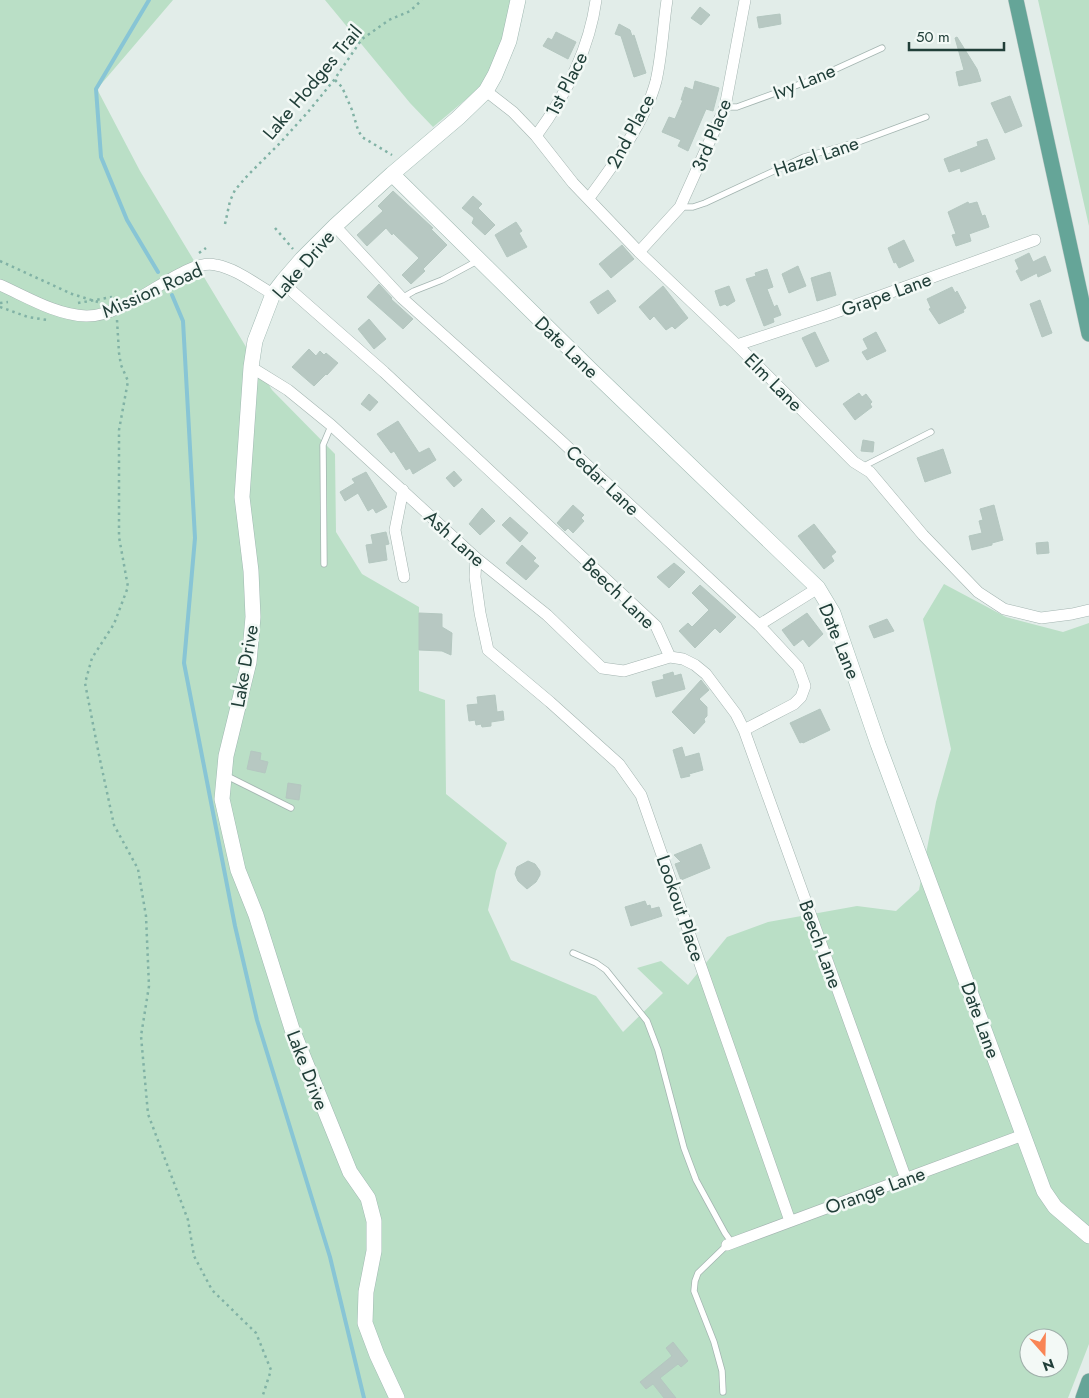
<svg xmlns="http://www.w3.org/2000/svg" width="1089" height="1398" viewBox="0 0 1089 1398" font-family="Jost,sans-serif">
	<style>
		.grass { fill: #badfc6; fill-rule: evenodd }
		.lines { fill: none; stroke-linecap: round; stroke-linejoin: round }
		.stream { stroke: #88c5d5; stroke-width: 4 }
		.building { fill: #b7c8c2; stroke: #b4c7c0 }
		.lane-casing { stroke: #a4b5b1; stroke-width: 7 }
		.street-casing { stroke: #a4b5b1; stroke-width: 12 }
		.secondary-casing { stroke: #a0b9b2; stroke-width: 16 }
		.primary-casing { stroke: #c1c9c8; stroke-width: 16 }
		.path { stroke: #81b2a5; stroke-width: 2.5; stroke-dasharray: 2.5 4; stroke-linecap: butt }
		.lane { stroke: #fff; stroke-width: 5.5 }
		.street { stroke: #fff; stroke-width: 11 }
		.secondary { stroke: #fff; stroke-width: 15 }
		.primary { stroke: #65a598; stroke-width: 15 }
		.labels { text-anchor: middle; stroke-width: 5; stroke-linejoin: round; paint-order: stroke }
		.street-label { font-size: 19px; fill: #213f39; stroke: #f3f9f6 }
	</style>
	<rect width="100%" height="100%" fill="#e2ede9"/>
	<path class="grass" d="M0,0H173L97,89L140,171L272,390L335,454L336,532L362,574L419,607V691L445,700L446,794L507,843L496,871L488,910L511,960L596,996L623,1032L663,993L637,968L661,961L688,985L727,937L768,922L857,906L896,911L919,890L936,802L951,749L923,619L944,584L1006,617L1063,632L1089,623V1344L1068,1398H0ZM1029,1338H1059V1368H1029Z
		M325,0H518L495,75L433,127L410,103Z
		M1038,0H1089V226Z"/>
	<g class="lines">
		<path class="stream" d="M149,0L96,89L101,157L127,220L158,272
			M172,295L183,321L195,538L184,663L235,926L257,1020L330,1257L364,1398"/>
	</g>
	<path class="building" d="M700,7L710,15L701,25L691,18Z
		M780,14L781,24L759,28L757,17Z
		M619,24L630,30L632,36L634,35L646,73L634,77L621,36L615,34Z
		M556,32L576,42L568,59L543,46L548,38L552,40Z
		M957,37L977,69L981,81L959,86L956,72L964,70L955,38Z
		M695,81L719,88L713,111L706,109L688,151L678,146L681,140L662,132L669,117L675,119L683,100H681L685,87L693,90Z
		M1010,96L1022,126L1005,133L991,103Z
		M987,139L995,159L961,172L960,168L949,172L944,159L978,146L977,142Z
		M393,191L433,228L431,229L447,245L423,269L425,271L411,284L402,275L419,258L393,233L392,235L386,228L367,246L357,235L383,211L378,206Z
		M473,196L482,204L478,208L495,225L485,235L472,223L474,218L462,208Z
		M968,202L969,204L977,202L982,216L985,215L989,227L969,234L971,241L956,246L952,235L956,234L948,212Z
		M516,222L522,231L519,233L527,247L507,257L495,235Z
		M904,240L914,261L899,268L896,262L894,263L888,248Z
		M622,245L634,259L611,278L599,264Z
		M1029,253L1033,262L1045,256L1051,271L1038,277L1037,273L1021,281L1016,271L1019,269L1015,260Z
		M798,266L806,286L789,293L782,274Z
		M767,269L773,287L767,289L774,307L777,305L781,315L773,318L774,322L764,326L746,279L756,276L755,273Z
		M830,272L836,295L817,301L811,278Z
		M379,284L392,298L391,299L413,319L403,329L367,297Z
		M663,286L688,318L675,329L672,326L666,330L654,316L650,320L639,307Z
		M729,286L735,301L727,306L725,304L720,306L715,291Z
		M952,287L955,293L957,291L966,308L963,310L964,312L939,324L929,309L931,308L927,299Z
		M608,290L616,301L598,314L590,302Z
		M1040,300L1052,333L1042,337L1030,304Z
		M369,319L386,339L374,349L358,329Z
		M815,332L829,361L816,367L802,338Z
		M876,332L886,351L867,360L862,352L868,349L863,339Z
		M309,349L316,356L320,351L324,355L326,353L338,363L327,375L326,374L314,386L292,367Z
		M859,393L862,397L866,394L872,402L870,404L872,407L855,420L843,404Z
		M369,394L378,402L370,411L361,404Z
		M398,421L419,453L429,448L436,460L413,474L410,468L406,470L394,451L391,453L377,434Z
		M863,440L874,442L873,452L861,451Z
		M943,449L951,473L925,482L917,458Z
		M454,471L462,480L454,487L446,478Z
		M366,472L387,507L376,513L373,508L368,511L358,493L345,501L340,492L355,483L352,479Z
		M573,505L584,515L581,518L584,521L573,533L568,528L565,531L557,523Z
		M994,505L1003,540L992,543V545L972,550L969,536L982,533L979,521L983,520L980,509Z
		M482,508L495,521L480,535L469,524Z
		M510,517L528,533L520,542L502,525Z
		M814,524L836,552L831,556L834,561L824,569L798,536Z
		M386,532L389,544L385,545L387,560L369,563L366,545L373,544L371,535Z
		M1048,542L1049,553L1037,554L1036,543Z
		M522,545L536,558L533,561L539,566L526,580L506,563Z
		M674,563L685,572L669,588L657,577Z
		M700,585L736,617L720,633L715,628L695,648L679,631L688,623L692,627L709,610L692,593Z
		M419,613L442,614V627L452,633L451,655L442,651L419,650Z
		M807,613L823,634L809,647L803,639L794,646L782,630Z
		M887,619L894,631L874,638L869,626Z
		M673,672L674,676L681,674L685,689L656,697L652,682L664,679L663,675Z
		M701,680L709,690L699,699L707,707V716L704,719L705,722L694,734L672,712Z
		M495,695L497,712L503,711L504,720L491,722V726L482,727L481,724L476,725L475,720L469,721L467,705L478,704L477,697Z
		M820,709L830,730L803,743L802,742L800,743L790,723Z
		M682,747L685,757L699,753L703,770L689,774L690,776L681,778L673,750Z
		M251,751L261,753L260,760L268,762L265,773L247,769Z
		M288,783L301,785L299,800L286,798Z
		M701,844L710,868L681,880L675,864L681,862L674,855Z
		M528,861L535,864L540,871V875L536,882L527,889L518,881L515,874L517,867Z
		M645,901L647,906L650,905L651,909L659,907L662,916L631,926L625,907Z
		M673,1342L688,1361L681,1367L678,1364L660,1378L676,1398H664L653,1384L646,1389L640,1382L672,1356L666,1348Z"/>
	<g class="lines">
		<defs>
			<path id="lane" d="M725,107H737L814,79L882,48
				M680,207H693L705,203L804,157L861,141L926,117
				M402,298L414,291L442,280L479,260
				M862,467L931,432
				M324,564L323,445L331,426
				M225,775L291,808
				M573,953L596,963L606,970L647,1021L658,1050L684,1148L696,1180L725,1233L732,1243
				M723,1392L722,1371L714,1342L694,1291L695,1281L698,1273L727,1245"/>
			<path id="street" d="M486,91L513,112L536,136L573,183L639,252L737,345L854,462L870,472L923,535L978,592L1004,609L1041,618L1072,614L1089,610
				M536,136C566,95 589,51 596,0
				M589,198C613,166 646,120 656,81C662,55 663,26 667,0
				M335,226L402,298L558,438L759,625L798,667L805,686L801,697L794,704L744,730
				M639,252L680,207L725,107L745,0
				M283,281L294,293L384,372L656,626L670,657
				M0,285C27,297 56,315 86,316C131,317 183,257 216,265C237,269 255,284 273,294
				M737,345L828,315L1035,240
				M251,367L288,390L331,425L476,558L547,615L602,668L624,671L670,657L683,659L695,665L706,674L736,714L744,730L906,1179
				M403,490L395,530L404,577
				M476,558L475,577L480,613L488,650L550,702L619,764L641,795L790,1221
				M759,625L818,588
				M727,1245L1023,1135"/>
			<path id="secondary" d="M392,174L592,371L818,588L833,613L878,744L1044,1191L1055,1207L1089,1236
				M397,1398L377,1355L365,1323L366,1292L374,1251V1221L368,1198L350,1172L292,1029L256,915L238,870L222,799L226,756L249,662L253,617L251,571L242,497L251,367L255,341L273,294L283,281L302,259L335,226L392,174L458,118L486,91L495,75L509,41L518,0"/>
			<path id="primary" d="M1016,0L1089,334
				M1083,1398L1089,1381"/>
		</defs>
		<use href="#lane" class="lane-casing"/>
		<use href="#street" class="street-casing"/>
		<use href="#secondary" class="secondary-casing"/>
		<use href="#primary" class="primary-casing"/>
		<path class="path" d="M335,80L342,87L352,110L358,130L362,137L392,155
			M225,224L230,201L235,190L248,175L279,144L308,112L334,80L362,39L389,20L410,11L422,0
			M275,228L293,249
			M199,253L206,248
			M0,261L72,294L98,302
			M0,303L8,302
			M78,303L112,297
			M0,307L28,317L47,320
			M117,320L119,353L121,365L128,381L119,430V537L128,587L114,624L92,658L85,683L99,755L114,825L138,869L146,916L149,986L141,1036L148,1114L188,1220L194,1256L212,1290L256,1333L271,1370L262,1398"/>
		<use href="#lane" class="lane"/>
		<use href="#street" class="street"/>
		<use href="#secondary" class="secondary"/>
		<use href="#primary" class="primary"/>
	</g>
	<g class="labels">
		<g class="street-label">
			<text transform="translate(804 81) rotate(-22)" y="7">Ivy Lane</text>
			<text transform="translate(312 82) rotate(-50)" y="7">Lake Hodges Trail</text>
			<text transform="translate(566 84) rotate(-63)" y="7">1st Place</text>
			<text transform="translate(630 131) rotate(-62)" y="7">2nd Place</text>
			<text transform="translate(711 135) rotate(-68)" y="7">3rd Place</text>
			<text transform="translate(816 156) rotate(-19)" y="7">Hazel Lane</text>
			<text transform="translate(303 264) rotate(-49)" y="7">Lake Drive</text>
			<text transform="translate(152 290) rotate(-24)" y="7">Mission Road</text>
			<text transform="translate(886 294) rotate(-20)" y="7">Grape Lane</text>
			<text transform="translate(567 347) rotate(44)" y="7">Date Lane</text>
			<text transform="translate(774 382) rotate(45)" y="7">Elm Lane</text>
			<text transform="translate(603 480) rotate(43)" y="7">Cedar Lane</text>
			<text transform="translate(455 538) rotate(42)" y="7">Ash Lane</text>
			<text transform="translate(619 593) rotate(44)" y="7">Beech Lane</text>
			<text transform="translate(840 641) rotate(68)" y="7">Date Lane</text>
			<text transform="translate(244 666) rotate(-80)" y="7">Lake Drive</text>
			<text transform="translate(681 908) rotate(71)" y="7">Lookout Place</text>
			<text transform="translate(821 944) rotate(70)" y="7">Beech Lane</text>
			<text transform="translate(981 1020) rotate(70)" y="7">Date Lane</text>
			<text transform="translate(308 1070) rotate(69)" y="7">Lake Drive</text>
			<text transform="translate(875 1190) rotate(-20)" y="7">Orange Lane</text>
		</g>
	</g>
	<g transform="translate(1044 1353) rotate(160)"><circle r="24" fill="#f3f9f6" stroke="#9fafaa"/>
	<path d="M0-4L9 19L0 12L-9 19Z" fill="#f98555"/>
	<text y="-8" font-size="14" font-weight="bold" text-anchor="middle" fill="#213f39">N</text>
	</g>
	<path d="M909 42v8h95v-8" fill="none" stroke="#213f39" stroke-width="2.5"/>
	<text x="916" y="42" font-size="15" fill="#213f39" stroke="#f3f9f6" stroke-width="4" paint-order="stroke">50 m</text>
</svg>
